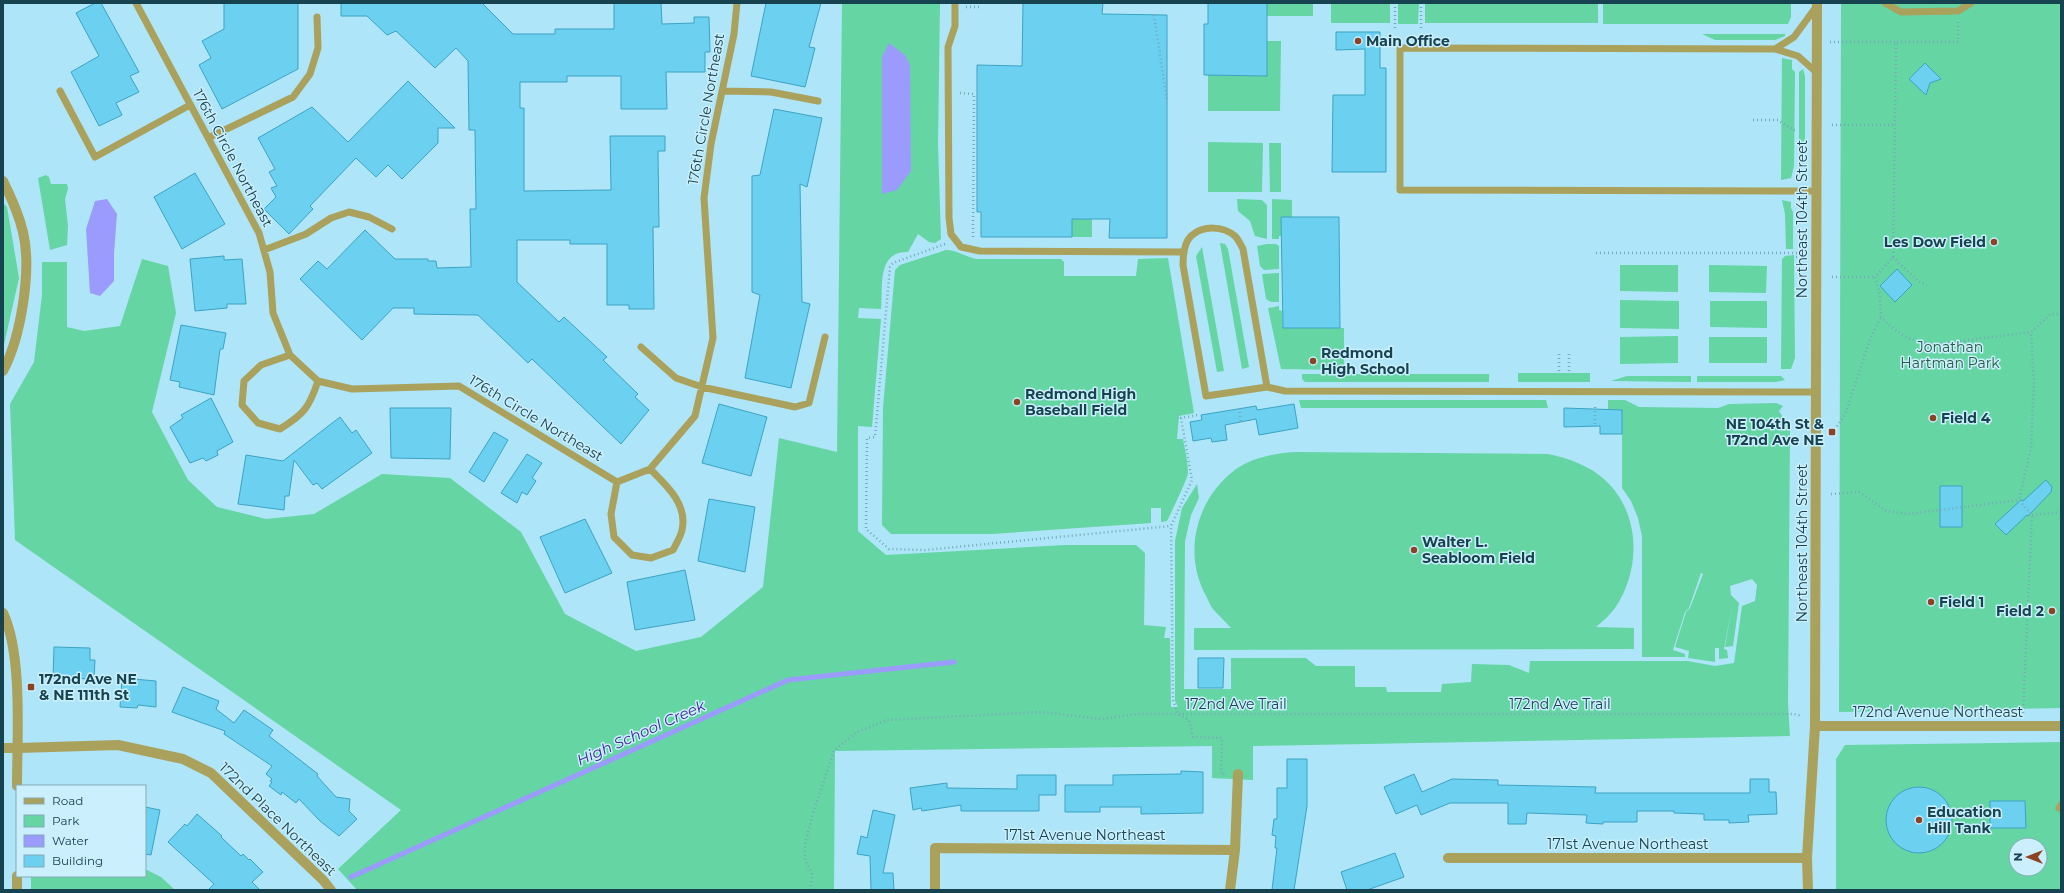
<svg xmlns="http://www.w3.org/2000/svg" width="2064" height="893" viewBox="0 0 2064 893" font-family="Montserrat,sans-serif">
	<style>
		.green { fill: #64d5a3; fill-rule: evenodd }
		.water { fill: #9a9bfc }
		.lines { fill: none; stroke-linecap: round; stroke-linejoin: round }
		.stream { stroke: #9a9bfc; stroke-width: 5 }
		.building { fill: #6cd0f1; stroke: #3ca3c3 }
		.path { stroke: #76a9ba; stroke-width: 2.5; stroke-dasharray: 1 3; stroke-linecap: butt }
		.service { stroke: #aaa15d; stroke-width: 7 }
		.minor { stroke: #aaa15d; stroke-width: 10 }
		.tertiary { stroke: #aaa15d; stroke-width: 10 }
		.poi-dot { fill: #8c4325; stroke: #cbeffc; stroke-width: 1.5 }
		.labels { text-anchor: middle; stroke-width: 3; stroke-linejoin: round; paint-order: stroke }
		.poi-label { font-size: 14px; font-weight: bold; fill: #17424f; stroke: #cbeffc; text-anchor: start }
		.street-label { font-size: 14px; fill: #17424f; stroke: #cbeffc }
		.park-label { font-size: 14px; fill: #275a43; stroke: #cbeffc }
		.water-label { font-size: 15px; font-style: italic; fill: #3b2997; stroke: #cbeffc }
	</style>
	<rect width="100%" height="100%" fill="#aee5f8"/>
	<path class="green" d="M842,3H940L938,144L941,239L935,243L929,242L918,234L908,252C877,251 883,286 881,309L859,308L858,318L881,319L872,427L858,426V531L886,555L1065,545H1136L1145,553L1144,625L1166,627L1164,638H1170L1171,707H1178L1175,701V541L1182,508L1197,484L1199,498L1191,515L1185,541L1184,689H1231V658H1306L1316,666H1355V687H1386L1387,692H1441L1442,684L1471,682L1472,664L1509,665L1529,673L1530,661H1688L1715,666L1734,663L1742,606L1755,601L1757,585L1752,579L1730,586L1731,595L1739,603L1733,646L1725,647L1732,607L1724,649L1727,650L1728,658L1719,659V648H1715V662L1688,658L1689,651L1675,647L1686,612L1690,608L1703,574L1701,573L1689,608L1685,612L1673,650L1685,654V657H1642V536L1638,518L1631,501L1622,488V410L1608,409V400H1625L1639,407L1718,408L1729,404L1776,403L1783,406L1779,411L1790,429L1788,704L1790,736L1253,746V780L1212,778V746L835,751L834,890H357L338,869L401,810L15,540L10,404L34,362L42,295V262H67V327L84,331L120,326L142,259L168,266L176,313L152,412L188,480L217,507L266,519L314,514L382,474L450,478L521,532L565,614L636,651L701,637L763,587L779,438L837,452Z
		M1267,3H1313V16H1267Z
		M1331,3H1390V23H1331Z
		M1398,3H1419L1418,24H1398Z
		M1459,3H1598V23H1425V4Z
		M1603,3H1791V17L1788,24H1603Z
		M1841,3H2061V708L1839,712Z
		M1702,34H1785V36L1775,40H1715Z
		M1267,41H1281L1280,111H1208V75L1267,76Z
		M1782,58L1792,60V69L1795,72L1794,166L1791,178L1781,180Z
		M1803,69L1805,76V159H1799V72Z
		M1208,142L1263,143L1262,192H1208Z
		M1269,143H1281V192H1270Z
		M46,175L49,177L51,184H67L68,189L65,199L68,226L67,245L50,250L38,178Z
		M1237,199L1262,200L1267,205V239L1255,236L1250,221L1238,211Z
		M1272,199L1292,200V217L1282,236H1279V239H1272Z
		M1782,200L1791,202V208L1793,212V249H1786L1785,214Z
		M3,203L7,207L19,278L3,349Z
		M1072,219H1092V237H1072Z
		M1220,243L1225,244L1228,249L1249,367L1242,369Z
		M1267,244H1276L1279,246V269L1264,270L1260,266L1257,246Z
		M1202,247L1224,371L1217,372L1196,256Z
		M946,250C957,250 966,257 976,259H1061L1064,262V276H1136L1138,259L1168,258L1194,413L1179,416L1177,439H1183C1185,450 1188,462 1188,473C1188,478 1170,515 1167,521L1161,522V508H1151V523L992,534H891L882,525L883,408L895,270L900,265Z
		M1794,255L1795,358L1791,369H1781L1782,259L1785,256Z
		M1620,265H1678V292L1620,291Z
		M1709,265L1767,266L1766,293L1709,292Z
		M1279,273V302H1271L1266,299L1262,274Z
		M1304,279L1319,328H1344V370L1281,369L1268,308L1279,306V310L1282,311L1283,328H1304Z
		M1620,300L1679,301V329L1620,328Z
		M1710,301H1767V328L1710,327Z
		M1678,336V363L1620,364V337Z
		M1709,337H1767V363H1709Z
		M1518,373H1590V382H1518Z
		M1302,374H1489V382H1305L1302,379Z
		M1627,376H1691V382L1611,381Z
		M1697,376H1781L1785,380L1776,382H1697Z
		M1299,400H1546L1548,408H1301Z
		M1294,452L1548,454C1568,458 1591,466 1606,481C1641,514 1641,570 1615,608C1610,615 1603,621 1596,627L1634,628V649L1194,650V628H1231C1225,621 1218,615 1212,608C1209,603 1207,597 1204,592C1183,549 1198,497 1236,469C1253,457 1273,454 1294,452Z
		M2061,742V890H1836V759L1845,745ZM2016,845H2040V869H2016Z
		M145,869L161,877L175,890H31V876H145Z"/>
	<path class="water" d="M889,43L905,55L910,65L911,171L897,190L882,194V57Z
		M107,199L117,214L114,253V281L100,296L90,293L86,229L95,201Z"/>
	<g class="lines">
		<path class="stream" d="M351,877L788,680L954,662"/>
	</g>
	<path class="building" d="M95,3H101L139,72L130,76L139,92L116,103L122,115L99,126L71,72L99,56L76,13Z
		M224,3H298V69L222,109L199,65L211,58L202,41L224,29Z
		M341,3H482L513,34H555V29H614V3H661L662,24L694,23V17H709L710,52H705V72H666L667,109H621V76H567V82H520V108H524V191L611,190L610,136H665V151H658L659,227H653L654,309H629V305H607V244H570V240H517V282L559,322L564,317L607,357L603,360L638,394L635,397L649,410L621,444L532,359L528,363L478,315L414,314V308H393L362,340L300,279L318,261L327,269L365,230L395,259H428V261H436L437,268L471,267L470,209H476L475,130H469L468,61L456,48L435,68L396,31L387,35L367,16H341Z
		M766,3H821L809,47L815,48L805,87L751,76Z
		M1023,3H1103L1102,14L1167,15V238H1109L1110,219H1072V237H981V212H977V65L1022,66Z
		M1208,3H1267V76L1204,75V24H1208Z
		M1336,32H1380V68H1386V172H1332L1333,95H1365V49L1336,50Z
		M1925,63L1941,79L1930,83L1926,95L1909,79Z
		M408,81L455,128H438V143L402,179L388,165L376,177L356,158L310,206L313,209L289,234L264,209L276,197L271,188L277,186L269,172L275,169L258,138L312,107L348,142Z
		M774,109L822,118L807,187L800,184L802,302L810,304L791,388L745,378L760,295L752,292V176L760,175Z
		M195,173L225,224L182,249L154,197Z
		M1281,217H1339L1340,328H1283Z
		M224,256V260L242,259L246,304H227V308L195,311L190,259Z
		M1897,269L1912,285L1895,302L1880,286Z
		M181,325L226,333L223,349H220L214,395L179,387L180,382L170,380Z
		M211,398L233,442L217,451L218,455L206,461L203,458L190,463L170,427L183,418L181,415Z
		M719,404L767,417L751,476L702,463Z
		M1294,404L1298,428L1259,435L1256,419L1225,425L1227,440L1212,442L1211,438L1193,441L1190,422L1202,420L1201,415L1256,406L1257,410Z
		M390,408H451L450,459L391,458Z
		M1564,408L1622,410V434H1600V426L1564,427Z
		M340,417L352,433L356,430L372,453L322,489L317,483L313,485L294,460L289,496H285L284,510L238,504L246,455L283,461Z
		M494,432L508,440L484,482L469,472Z
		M527,454L542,463L532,478L536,481L527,495L522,492L517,503L501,493Z
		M2046,480L2052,487L2051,492L2028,516L2027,515L2006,535L1995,524L2021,500L2023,501Z
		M1940,486H1962V527H1940Z
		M709,499L755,507L745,572L698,561Z
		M585,519L612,573L565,593L540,537Z
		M685,570L695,620L635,630L627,582Z
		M54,647L90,648V660H95L94,679L53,678Z
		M1198,658H1224L1223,688H1198Z
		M122,678L156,681V707L138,705L137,708L120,707Z
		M183,687L219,701L216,709L234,723L244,710L273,730L269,736L318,774L317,776L336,797L350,799L349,811L357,819L339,836L320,821L299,799L296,803L282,792L281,795L269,786L272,782L270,781L272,779L266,774L272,766L224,734L225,731L172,712Z
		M1287,759H1307V806L1294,890H1272L1277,848H1275L1276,836L1272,835L1274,819H1277V788H1287Z
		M1181,771L1203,772V813L1141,814V807H1100V812H1065V785H1113V775L1181,774Z
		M1414,774L1422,792L1452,779L1498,780V785L1596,787L1595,793H1750V779H1769V792H1776L1777,814L1748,815L1749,822L1729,823V820H1704V814L1674,813V811H1637V822H1603V824L1586,823L1587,815L1527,813L1526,824H1508V803H1450L1421,815L1417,805L1396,814L1384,787Z
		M1017,775H1056V795H1039V811H961V805L922,811L921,808L913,810L910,788L947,783V788L1017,789Z
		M1886 820a33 33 0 1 1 66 0a33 33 0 1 1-66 0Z
		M1990,801H2025L2026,828H1990Z
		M145,807L160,810L151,855L145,854Z
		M873,810L895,815L883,873H893L894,890H871L870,856L857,854L861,836L867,838Z
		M197,814L222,836L221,837L241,856L243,854L249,860L250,859L263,872L252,882L260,890H208L214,884L168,842L185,824L187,826Z
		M1395,853L1404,877L1367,890H1347L1341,872Z"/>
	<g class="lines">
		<path class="path" d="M1395,3V29
			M1421,3V29
			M966,7H981
			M1154,15L1167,100
			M1958,22V42H1896L1893,257L1875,277L1880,295L1881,317C1898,335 1913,343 1937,344L2031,332L2051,314H2061
			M1830,42H1896
			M960,93L974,94L973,238
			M1753,120H1778L1793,130H1797
			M1832,125H1895
			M945,244L893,263L890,267L875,437L867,438L866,529L889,549L925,550L1171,526
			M1596,253H1797
			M1796,257L1804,256
			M1893,257L1918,281L1927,285
			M1832,277H1875
			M1559,354V371
			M1569,354V371
			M1595,407V427
			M1239,408L1241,422
			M1197,415L1181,418L1192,480L1171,526L1173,700L1178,714L1189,720L1193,737L1222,738L1221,774H1225
			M1830,436L1845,415L1870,339L1881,317
			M1831,494L1859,492L1886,511L1908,514L2019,500
			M2032,515L2061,512
			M2023,713L2032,515L2019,500L2031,448L2034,383L2031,332
			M810,890L812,874L805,859V844L813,813L834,751L855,733L887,720L1042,712L1101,719L1137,714H1794L1802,716"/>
		<path class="service" d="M136,3L259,233L270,272L273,313L290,355L318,381L352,389L459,386L617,482L650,469L695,416L713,338L704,198L711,144L734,34L737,3
			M955,3V26L948,47L949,218L951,234L961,247L980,251L1183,252
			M1885,3L1901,12L1958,11L1971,3
			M1775,49L1794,37L1816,7
			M60,91L95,157L190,105
			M722,91L771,92L818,101
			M208,138L293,97L310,74L318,48L317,17
			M1816,191L1400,190V48L1775,49L1798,56L1816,72
			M264,250L306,234L331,218L349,212L369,217L392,229
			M641,347L676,378L702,387L795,407L809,403L825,337
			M290,355L261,365L244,381L242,405L258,423L280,429C304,414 309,408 318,381
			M1267,387L1206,396L1183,265C1183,256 1184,243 1191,236C1203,225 1223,226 1235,236C1238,239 1241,245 1243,249L1267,387L1285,391L1816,392
			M617,482L611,514L614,537L632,555L651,558L673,550C676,544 681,536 682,530C688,504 666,485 650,469
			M2059,808L2061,805"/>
		<path class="minor" d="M1815,726H2061
			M18,748L118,745L183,759L211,773L323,880L331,890
			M1448,858H1807
			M935,890V848L1235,850
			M1230,890L1235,850L1238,774"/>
		<path class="tertiary" d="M3,181C11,197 19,215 23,232C32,270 21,337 3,371
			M3,613C23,655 17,738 17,786
			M3,748H18
			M17,890V876
			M1808,890L1807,858L1815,726L1817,3"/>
	</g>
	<g class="poi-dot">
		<circle cx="1358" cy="41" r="4"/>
		<circle cx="1994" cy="242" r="4"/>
		<circle cx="1313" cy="361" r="4"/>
		<circle cx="1017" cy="402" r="4"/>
		<circle cx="1933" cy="418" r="4"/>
		<rect x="1828" y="428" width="8" height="8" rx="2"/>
		<circle cx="1414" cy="550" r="4"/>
		<circle cx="1931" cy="602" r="4"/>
		<circle cx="2052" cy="611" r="4"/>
		<rect x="27" y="683" width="8" height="8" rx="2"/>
		<circle cx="1919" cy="820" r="4"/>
	</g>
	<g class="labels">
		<g class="poi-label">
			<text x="1366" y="46">Main Office</text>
			<text x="1986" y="247" text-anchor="end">Les Dow Field</text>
			<text x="1321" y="358">Redmond<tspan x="1321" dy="16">High School</tspan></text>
			<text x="1025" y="399">Redmond High<tspan x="1025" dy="16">Baseball Field</tspan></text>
			<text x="1941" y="423">Field 4</text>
			<text x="1824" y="429" text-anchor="end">NE 104th St &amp;<tspan x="1824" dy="16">172nd Ave NE</tspan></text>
			<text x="1422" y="547">Walter L.<tspan x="1422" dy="16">Seabloom Field</tspan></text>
			<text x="1939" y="607">Field 1</text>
			<text x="2044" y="616" text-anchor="end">Field 2</text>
			<text x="39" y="684">172nd Ave NE<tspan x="39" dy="16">&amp; NE 111th St</tspan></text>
			<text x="1927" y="817">Education<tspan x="1927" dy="16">Hill Tank</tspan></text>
		</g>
		<g class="street-label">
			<text transform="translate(706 109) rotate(-80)" y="5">176th Circle Northeast</text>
			<text transform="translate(233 158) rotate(62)" y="5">176th Circle Northeast</text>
			<text transform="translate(1802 219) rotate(-90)" y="5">Northeast 104th Street</text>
			<text transform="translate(536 418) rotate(31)" y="5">176th Circle Northeast</text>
			<text transform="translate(1802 543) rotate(-90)" y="5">Northeast 104th Street</text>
			<text x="1236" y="709">172nd Ave Trail</text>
			<text x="1560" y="709">172nd Ave Trail</text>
			<text x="1938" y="717">172nd Avenue Northeast</text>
			<text transform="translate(278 819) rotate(44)" y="5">172nd Place Northeast</text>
			<text x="1085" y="840">171st Avenue Northeast</text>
			<text x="1628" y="849">171st Avenue Northeast</text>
		</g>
		<g class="park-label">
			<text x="1950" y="352">Jonathan<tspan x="1950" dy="16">Hartman Park</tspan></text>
		</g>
		<g class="water-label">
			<text transform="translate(641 733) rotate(-24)" y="5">High School Creek</text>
		</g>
	</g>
	<rect width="2064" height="893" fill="none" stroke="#17424f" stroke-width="8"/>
	<rect x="16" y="785" width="130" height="92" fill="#cbeffc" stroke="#83aab7"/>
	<rect x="24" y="798" width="20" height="6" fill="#aaa15d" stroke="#83aab7"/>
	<text x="52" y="805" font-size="12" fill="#17424f">Road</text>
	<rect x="24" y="815" width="20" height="12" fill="#64d5a3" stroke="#83aab7"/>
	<text x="52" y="825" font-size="12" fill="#17424f">Park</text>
	<rect x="24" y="835" width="20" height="12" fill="#9a9bfc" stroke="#83aab7"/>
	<text x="52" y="845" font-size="12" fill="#17424f">Water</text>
	<rect x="24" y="855" width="20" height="12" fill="#6cd0f1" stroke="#83aab7"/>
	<text x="52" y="865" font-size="12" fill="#17424f">Building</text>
	<g transform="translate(2028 857) rotate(270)"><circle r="19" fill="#cbeffc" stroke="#83aab7"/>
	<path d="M0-3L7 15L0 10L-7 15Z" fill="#8c4325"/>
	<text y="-6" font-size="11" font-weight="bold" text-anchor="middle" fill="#17424f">N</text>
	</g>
</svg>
